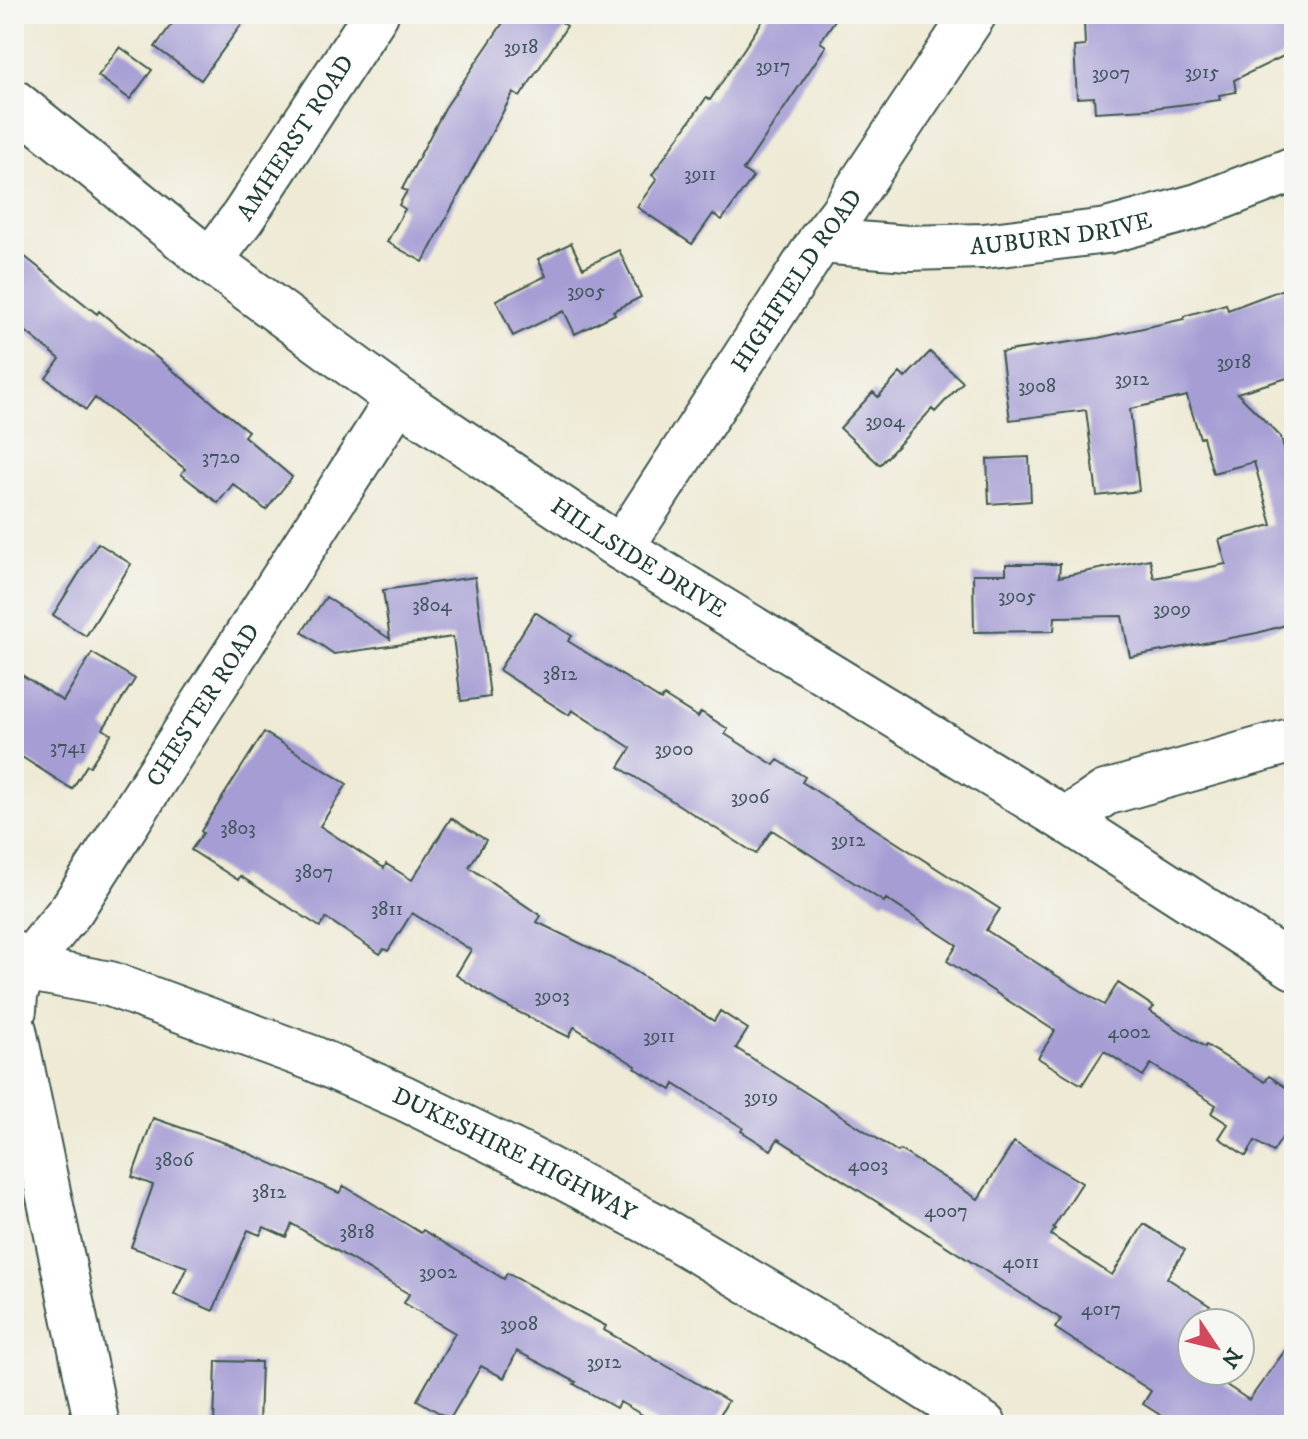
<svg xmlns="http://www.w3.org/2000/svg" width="1308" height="1439" viewBox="0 0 1308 1439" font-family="'IM FELL DW Pica',serif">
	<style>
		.building { fill: #a59dd4 }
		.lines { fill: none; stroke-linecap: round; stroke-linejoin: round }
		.minor-casing { stroke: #3e574c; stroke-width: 48 }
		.minor { stroke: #fff; stroke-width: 44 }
		.labels { text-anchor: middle; stroke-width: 6; stroke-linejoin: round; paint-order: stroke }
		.number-label { font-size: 20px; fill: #40555c }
		.street-label { font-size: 24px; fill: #1f3d34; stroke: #f6f6f2 }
	</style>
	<rect width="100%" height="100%" fill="#f6f6f2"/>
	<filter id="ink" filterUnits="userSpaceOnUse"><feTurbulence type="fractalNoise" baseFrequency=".0125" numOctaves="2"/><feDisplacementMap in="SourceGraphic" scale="16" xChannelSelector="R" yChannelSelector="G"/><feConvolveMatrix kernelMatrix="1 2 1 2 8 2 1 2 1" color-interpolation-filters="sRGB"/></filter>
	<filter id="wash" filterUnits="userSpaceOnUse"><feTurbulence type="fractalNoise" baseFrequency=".006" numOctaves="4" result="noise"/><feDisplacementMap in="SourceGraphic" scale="32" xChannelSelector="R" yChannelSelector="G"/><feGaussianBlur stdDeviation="1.8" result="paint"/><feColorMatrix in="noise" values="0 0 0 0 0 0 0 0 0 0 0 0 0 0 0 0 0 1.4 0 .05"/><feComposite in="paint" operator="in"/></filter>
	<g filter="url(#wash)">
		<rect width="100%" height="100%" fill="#eeead5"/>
		<g id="blocks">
			<path class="building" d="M179,14H249L201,80L155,47Z
				M509,14H550L567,26L520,97L513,93L423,262L387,242L405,209L399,205L407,191L402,189L445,108Z
				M767,14H839L820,42L826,46L743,170L753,177L722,220L713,214L692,244L637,207L657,179L652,175L706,98L710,100Z
				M1095,14H1279L1294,45V51L1234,80L1236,92L1219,95L1220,100L1146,109L1095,112L1094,97L1077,98L1074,47L1085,46L1084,22L1096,21Z
				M120,47L152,70L130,99L98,76Z
				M571,243L583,268L619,250L641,297L613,311L615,314L575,334L564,311L513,336L496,300L546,276L538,259Z
				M14,248L97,314L99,311L248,431L244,436L292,477L266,510L233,484L218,503L181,474L185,469L95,398L86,410L46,378L60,359L14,322Z
				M1294,285V376L1237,393L1281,437L1294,485V612L1286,615L1289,624L1257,633L1130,657L1122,616L1055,617L1054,631L974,632L973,574H1006V564H1060L1059,577L1150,559L1154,578L1226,564L1219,539L1272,525L1254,462L1213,473L1203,437L1200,438L1187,396L1130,409L1139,491L1097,496L1086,410L1010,420L1001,352L1098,338L1184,319V316L1226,304L1228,310Z
				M930,352L963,382L935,412L932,409L880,465L840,428L873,392L878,397L900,373L905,378Z
				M1029,457L1031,501L989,504L987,459Z
				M98,543L131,564L86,636L53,615Z
				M475,577L490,697L461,701L453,637L334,654L302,632L326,597L390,639L383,590Z
				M535,612L572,636L568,641L661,700L664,696L698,717L701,712L728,729L725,734L774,765L778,760L805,777L802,782L1000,909L986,930L1054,974L1104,1005L1118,983L1154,1007L1150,1011L1205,1047L1206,1045L1265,1082L1269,1076L1294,1093V1119L1273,1152L1255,1141L1246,1156L1219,1138L1228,1124L1211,1113L1216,1105L1151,1064L1143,1076L1104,1051L1082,1085L1038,1058L1055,1031L947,961L957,945L886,899L884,902L772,830L756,854L619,767L631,748L572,710L569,715L499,670Z
				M92,653L135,679L103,729L111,734L90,766L87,765L72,789L14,752V670L63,701Z
				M264,732L347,784L320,826L384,868L386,864L412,880L451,818L486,840L469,867L541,916L537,922L627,966L714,1021L720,1011L748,1029L736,1048L898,1152L900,1150L978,1199L1014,1142L1082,1183L1053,1228L1055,1229L1051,1235L1112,1275L1144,1224L1185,1250L1167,1278L1210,1306L1199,1323H1192V1371H1205L1249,1400L1294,1338V1425H1176L1143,1404L1151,1391L1055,1328L1061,1319L778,1139L771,1150L741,1131L743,1128L674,1084L671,1090L635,1068L636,1066L574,1027L569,1037L500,1003L456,975L471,950L412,913L388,951L384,949L380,954L326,918L320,927L240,876L238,880L191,850L203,833L201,831Z
				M153,1118L228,1144L339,1193L344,1186L421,1233L423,1230L504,1279L507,1273L606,1326L604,1330L728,1401L714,1425H660L620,1402L616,1408L574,1384L576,1382L517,1351L504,1378L481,1366L450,1419L417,1400L455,1333L404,1303L409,1294L292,1224L286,1237L264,1227L260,1235L248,1230L213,1311L174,1294L187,1267L131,1247L153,1185L132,1177Z
				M216,1361L261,1362L259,1425H214Z"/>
		</g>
	</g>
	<g filter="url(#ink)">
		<use href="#blocks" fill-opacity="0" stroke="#3e574c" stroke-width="2"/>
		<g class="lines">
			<defs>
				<g id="minor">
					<path id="s1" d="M14,102L210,261L398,399L621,548L1066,820L1294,967"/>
					<path id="s2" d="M820,241L908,248L984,246L1107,231L1198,206L1294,169"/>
					<path id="s3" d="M210,261L243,217L376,14"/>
					<path id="s4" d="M621,548L820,241L841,214L974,14"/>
					<path d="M1066,820L1105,793L1294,740"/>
					<path id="s5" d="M14,954L24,968L110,984L312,1058L404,1098L527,1158L652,1224L893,1367L984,1425"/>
					<path id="s6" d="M14,1010L15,995L24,968L72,909L398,399"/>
					<path d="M14,1030L97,1425"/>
				</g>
			</defs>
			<use href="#minor" class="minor-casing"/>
			<use href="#minor" class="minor"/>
		</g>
	</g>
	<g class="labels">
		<g class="number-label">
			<text x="521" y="53">3918</text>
			<text x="773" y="72">3917</text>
			<text x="1202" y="78">3915</text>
			<text x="1111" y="79">3907</text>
			<text x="700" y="180">3911</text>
			<text x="586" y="297">3905</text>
			<text x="1234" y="368">3918</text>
			<text x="1132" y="385">3912</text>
			<text x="1037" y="392">3908</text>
			<text x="885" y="427">3904</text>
			<text x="221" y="463">3720</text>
			<text x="1017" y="602">3905</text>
			<text x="432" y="611">3804</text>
			<text x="1172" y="615">3909</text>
			<text x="560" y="680">3812</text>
			<text x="68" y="753">3741</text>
			<text x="674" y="755">3900</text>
			<text x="750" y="803">3906</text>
			<text x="238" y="834">3803</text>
			<text x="848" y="846">3912</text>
			<text x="314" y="878">3807</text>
			<text x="387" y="915">3811</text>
			<text x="552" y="1002">3903</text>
			<text x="1129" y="1038">4002</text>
			<text x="659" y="1042">3911</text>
			<text x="761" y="1103">3919</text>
			<text x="174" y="1166">3806</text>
			<text x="868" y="1171">4003</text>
			<text x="269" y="1198">3812</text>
			<text x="946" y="1217">4007</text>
			<text x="357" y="1238">3818</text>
			<text x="1021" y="1268">4011</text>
			<text x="438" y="1278">3902</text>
			<text x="1101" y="1315">4017</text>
			<text x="519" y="1330">3908</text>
			<text x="604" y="1368">3912</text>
		</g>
		<g class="street-label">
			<text dy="8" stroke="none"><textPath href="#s3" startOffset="150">AMHERST ROAD</textPath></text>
			<text dy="8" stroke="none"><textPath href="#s2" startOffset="242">AUBURN DRIVE</textPath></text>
			<text dy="8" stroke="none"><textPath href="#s4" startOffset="320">HIGHFIELD ROAD</textPath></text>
			<text dy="8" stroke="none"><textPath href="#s1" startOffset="774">HILLSIDE DRIVE</textPath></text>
			<text dy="8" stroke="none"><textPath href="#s6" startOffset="362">CHESTER ROAD</textPath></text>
			<text dy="8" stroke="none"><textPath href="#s5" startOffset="544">DUKESHIRE HIGHWAY</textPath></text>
		</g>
	</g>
	<rect width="1308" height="1439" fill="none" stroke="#f6f6f2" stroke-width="48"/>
	<g transform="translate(1216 1347) rotate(125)"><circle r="38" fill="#f6f6f2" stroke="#a0aca6" stroke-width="2"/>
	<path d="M0-6L14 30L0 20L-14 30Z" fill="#d1495b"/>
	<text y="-12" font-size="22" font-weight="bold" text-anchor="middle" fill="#1f3d34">N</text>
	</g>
</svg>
